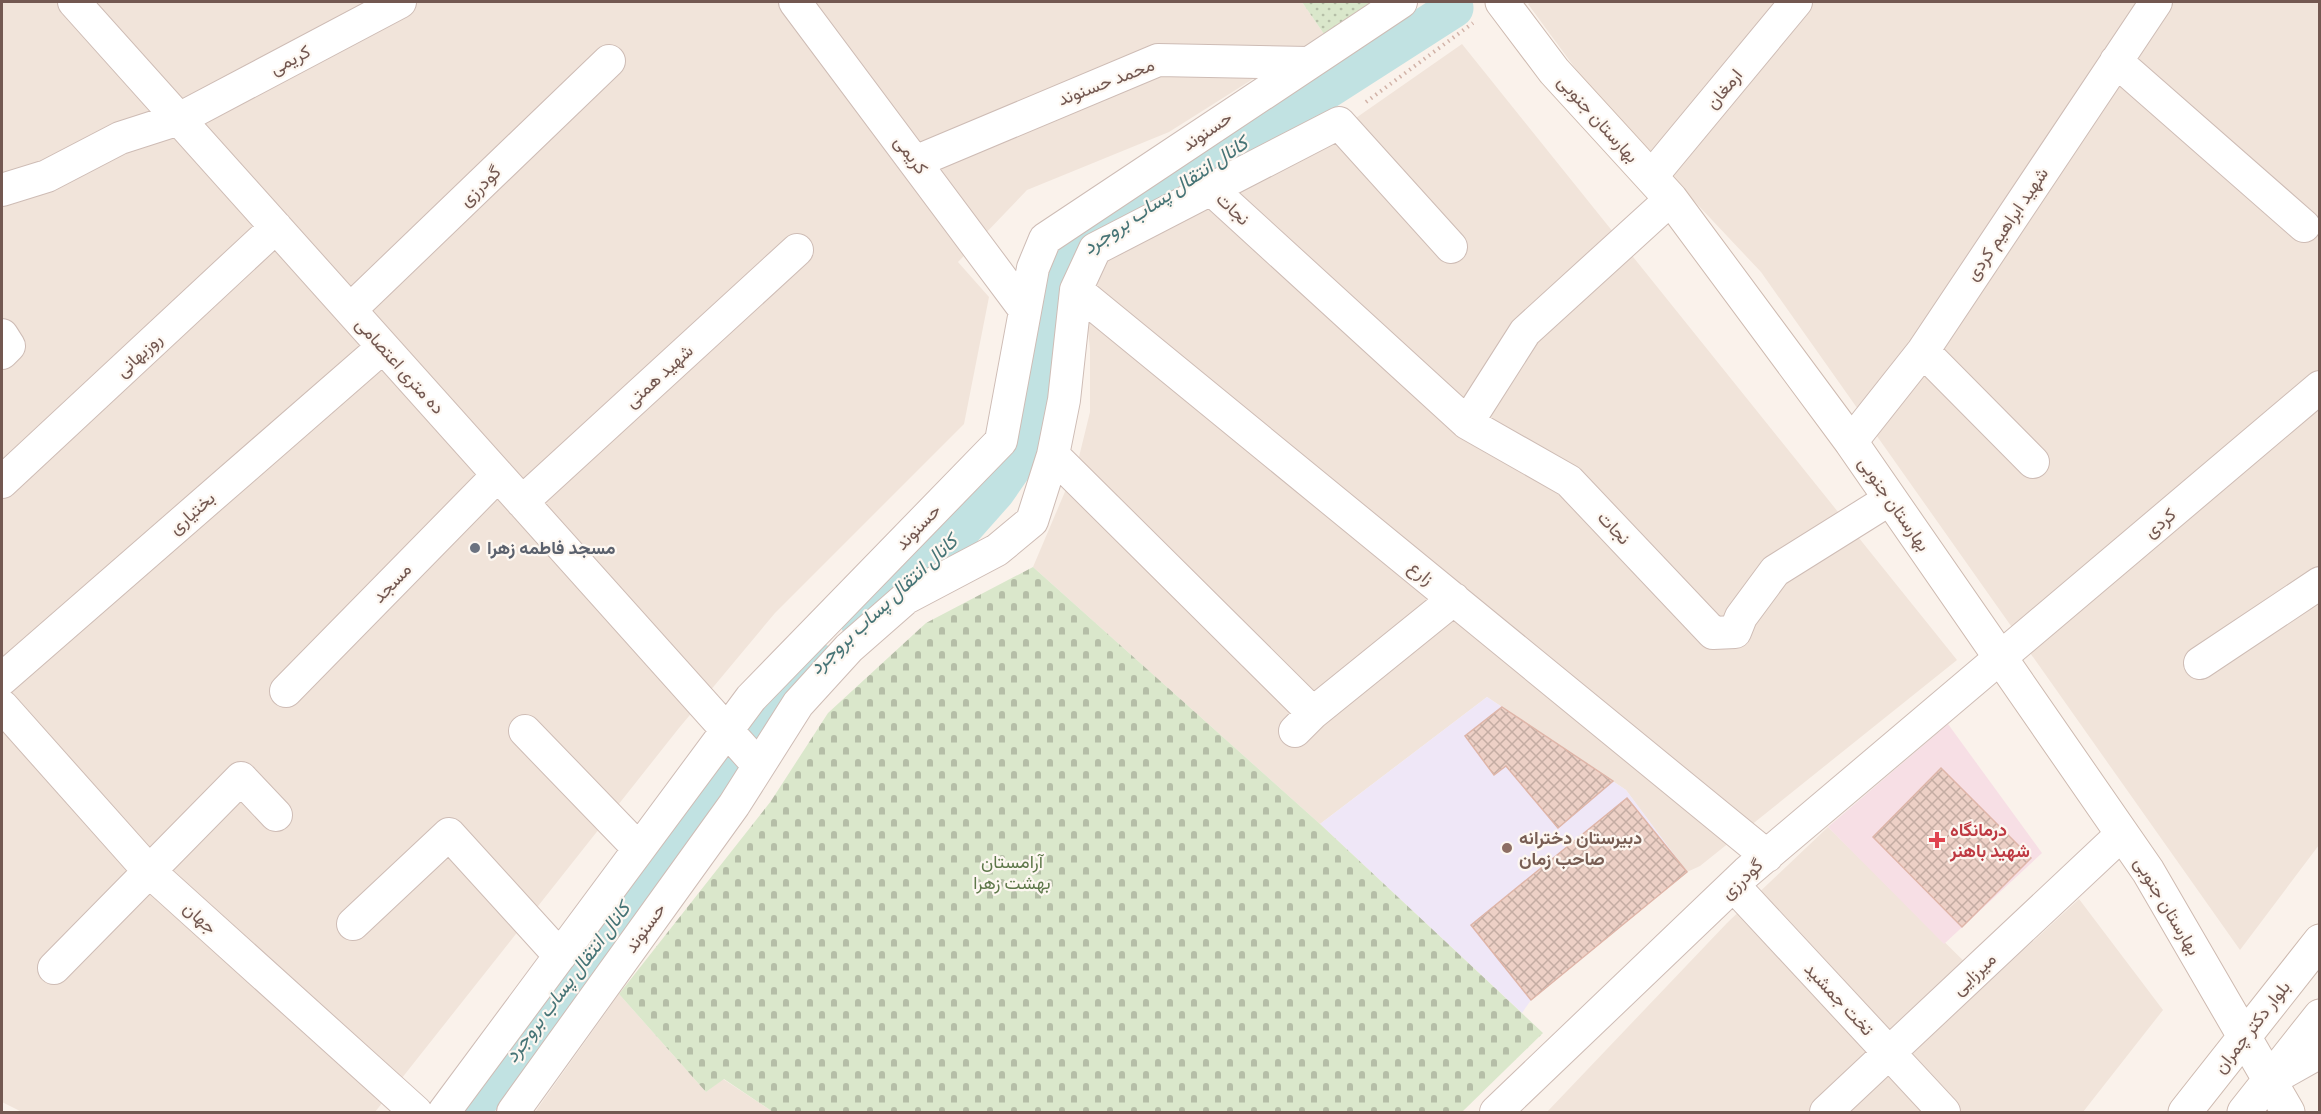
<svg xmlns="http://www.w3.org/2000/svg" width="2321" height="1114" viewBox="0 0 2321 1114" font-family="'Titillium Web',Vazirmatn,sans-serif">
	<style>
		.residential { fill: #f1e4da }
		.education { fill: #efe7f7 }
		.medical { fill: #f7dfe5 }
		.grass { fill: url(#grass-dots) }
		.cemetery { fill: url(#cemetery-stones) }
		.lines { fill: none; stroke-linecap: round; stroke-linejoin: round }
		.canal { stroke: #c1e2e2; stroke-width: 39 }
		.building { fill: url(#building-cross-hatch); stroke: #deb5a8; stroke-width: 1.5 }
		.street-casing { stroke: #cebcb5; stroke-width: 34 }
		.secondary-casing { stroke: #cebab0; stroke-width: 35 }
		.path { stroke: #d2b3a8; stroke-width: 4; stroke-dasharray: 1.5 4.5; stroke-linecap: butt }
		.street { stroke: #fff; stroke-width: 32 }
		.secondary { stroke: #fff; stroke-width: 33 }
		.worship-dot { fill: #6b7280; stroke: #fdf7f1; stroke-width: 2 }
		.health-dot { fill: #e0444e; stroke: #fdf7f1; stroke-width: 2 }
		.education-dot { fill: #8d6e63; stroke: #fdf7f1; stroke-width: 2 }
		.labels { text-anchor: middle; stroke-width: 4.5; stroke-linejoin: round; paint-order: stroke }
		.street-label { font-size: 18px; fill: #735851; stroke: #fdf7f1 }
		.worship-label { font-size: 18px; font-weight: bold; fill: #5b616d; stroke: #fdf7f1; text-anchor: start }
		.health-label { font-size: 18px; font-weight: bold; fill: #be3a42; stroke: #fdf7f1; text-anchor: start }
		.education-label { font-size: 18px; font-weight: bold; fill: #785e54; stroke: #fdf7f1; text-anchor: start }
		.park-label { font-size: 18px; fill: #5e784a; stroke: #fdf7f1 }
		.water-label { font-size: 20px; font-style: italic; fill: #467476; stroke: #fdf7f1 }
	</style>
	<defs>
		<pattern id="grass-dots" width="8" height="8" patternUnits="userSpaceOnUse" patternTransform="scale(1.5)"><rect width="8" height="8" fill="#dae7cb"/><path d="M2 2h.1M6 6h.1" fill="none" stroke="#b5bea7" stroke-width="1.8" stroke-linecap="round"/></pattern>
		<pattern id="cemetery-stones" width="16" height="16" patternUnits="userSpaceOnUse" patternTransform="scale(1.5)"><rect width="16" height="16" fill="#dae7cb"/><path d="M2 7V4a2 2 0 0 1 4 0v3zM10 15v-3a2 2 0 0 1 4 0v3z" fill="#b5bea7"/></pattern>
		<pattern id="building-cross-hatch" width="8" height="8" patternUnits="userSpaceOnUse" patternTransform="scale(1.5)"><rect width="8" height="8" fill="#edd0c6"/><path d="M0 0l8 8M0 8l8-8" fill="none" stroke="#c4aca3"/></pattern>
	</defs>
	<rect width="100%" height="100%" fill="#faf2eb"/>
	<path class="residential" d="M2,2H1302L1324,34L1169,132L1027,190L958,262L989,297L964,424L775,613L679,728L375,1112H22L2,1102Z
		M1531,2H2319V845L2240,950L1761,272L1597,98L1528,4Z
		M1462,44L1957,660L1700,866L1687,872L1626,790L1487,697L1320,824L1033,567L1078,461L1090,412V349L1086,312L1102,258L1297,159Z
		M1828,827L1987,984L2079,899L2163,1010L2083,1112H1547L1727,923Z
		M619,994L706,1092L723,1079L773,1112H535Z"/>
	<path class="education" d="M1487,697L1626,790L1687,872L1531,1000L1522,1013L1320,824Z"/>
	<path class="medical" d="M1948,724L2042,853L1944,944L1828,827Z"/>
	<path class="grass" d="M1302,2H1371L1324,34Z"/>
	<path class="cemetery" d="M1033,567L1320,824L1543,1033L1462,1112H773L724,1079L706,1092L619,994L771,801L828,713L926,623Z"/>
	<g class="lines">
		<path class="canal" d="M860,622L901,581L949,544L996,491L1025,449L1058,284L1069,261L1088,243L1454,8
			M752,731L819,663
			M470,1112L729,765"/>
	</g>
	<path class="building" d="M1502,707L1613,781L1558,828L1506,766L1494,775L1465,736Z
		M1941,768L2031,858L1962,927L1873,837Z
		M1627,798L1687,872L1531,1000L1471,925Z"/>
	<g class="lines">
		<defs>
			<path id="street" d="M74,2L758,765
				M795,2L1025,310
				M2116,61L2304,226
				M915,162L1158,60L1308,63
				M1651,177L1796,2
				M1211,189L1467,423L1569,481L1713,633L1735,632L1741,617L1775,571L1890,499
				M2,190L47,176L120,138L179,119L400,2
				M1076,290L1767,856
				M350,310L609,61
				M2,335L9,346L2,353
				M1923,351L2033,462
				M1467,423L1525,332L1671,199
				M1851,442L1923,351L2156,2
				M1053,455L1313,713
				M2,482L276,227
				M522,502L797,250
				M2200,663L2320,583
				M2,679L383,347
				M286,691L498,475
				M2,706L149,871L416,1112
				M525,731L639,849
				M1295,731L1313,713L1454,599
				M1734,886L1944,1112
				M353,924L449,834L560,956
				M54,968L241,778L276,815
				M2270,1080L2320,1052
				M444,1112L751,698L1001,441L1033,268L1045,239L1401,2
				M513,1112L734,805L798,704L849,648L906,598L997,550L1032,521L1053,455L1064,400L1076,290L1095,249L1339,123L1451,247
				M1496,1112L1747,872L2320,387
				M1826,1112L2122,834"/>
			<path id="secondary" d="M1502,2L1554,71L1671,199L1851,442L2148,871L2288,1112
				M2185,1112L2320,941
				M2244,1112L2320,1016"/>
		</defs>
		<use href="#street" class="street-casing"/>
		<use href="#secondary" class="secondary-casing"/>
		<path class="path" d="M1366,102L1473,23"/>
		<use href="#street" class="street"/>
		<use href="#secondary" class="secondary"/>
	</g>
	<circle class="worship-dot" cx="475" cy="548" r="6"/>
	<path class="health-dot" d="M1934 831h6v6h6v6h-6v6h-6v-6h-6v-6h6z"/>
	<circle class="education-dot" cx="1507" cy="848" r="6"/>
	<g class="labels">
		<g class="street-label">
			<text transform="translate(290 60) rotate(-28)" y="6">کریمی</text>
			<text transform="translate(1106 82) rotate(-21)" y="6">محمد حسنوند</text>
			<text transform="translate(1724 89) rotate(-50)" y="6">ارمغان</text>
			<text transform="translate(1598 119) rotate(48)" y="6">بهارستان جنوبی</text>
			<text transform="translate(1207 131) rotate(-34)" y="6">حسنوند</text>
			<text transform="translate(911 155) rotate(53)" y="6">کریمی</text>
			<text transform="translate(480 186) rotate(-44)" y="6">گودرزی</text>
			<text transform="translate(1233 209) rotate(43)" y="6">نجات</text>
			<text transform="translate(2007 224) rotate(-56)" y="6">شهید ابراهیم کردی</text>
			<text transform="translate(139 355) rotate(-43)" y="6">روزبهانی</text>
			<text transform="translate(400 366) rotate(48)" y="6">ده متری اعتصامی</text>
			<text transform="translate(659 376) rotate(-42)" y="6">شهید همتی</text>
			<text transform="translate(1894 504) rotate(55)" y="6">بهارستان جنوبی</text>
			<text transform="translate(192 513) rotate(-41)" y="6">بختیاری</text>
			<text transform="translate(2160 523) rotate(-40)" y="6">کردی</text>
			<text transform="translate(918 527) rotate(-46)" y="6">حسنوند</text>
			<text transform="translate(1614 528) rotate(46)" y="6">نجات</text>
			<text transform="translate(1421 573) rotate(39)" y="6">زارع</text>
			<text transform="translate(392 583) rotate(-46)" y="6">مسجد</text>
			<text transform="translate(1742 879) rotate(-43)" y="6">گودرزی</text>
			<text transform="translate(2167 906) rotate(59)" y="6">بهارستان جنوبی</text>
			<text transform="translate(200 918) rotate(42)" y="6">جهان</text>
			<text transform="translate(645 928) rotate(-54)" y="6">حسنوند</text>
			<text transform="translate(1974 974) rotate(-43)" y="6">میرزایی</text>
			<text transform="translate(1839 999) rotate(47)" y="6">تخت جمشید</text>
			<text transform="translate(2252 1027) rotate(-52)" y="6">بلوار دکتر چمران</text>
		</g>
		<g class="worship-label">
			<text x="487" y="554">مسجد فاطمه زهرا</text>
		</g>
		<g class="health-label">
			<text x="1950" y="836">درمانگاه<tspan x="1950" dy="21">شهید باهنر</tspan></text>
		</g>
		<g class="education-label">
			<text x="1519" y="844">دبیرستان دخترانه<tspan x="1519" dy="21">صاحب زمان</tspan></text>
		</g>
		<g class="park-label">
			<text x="1012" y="868">آرامستان<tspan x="1012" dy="21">بهشت زهرا</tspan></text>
		</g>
		<g class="water-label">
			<text transform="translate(1165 195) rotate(-34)" y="7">کانال انتقال پساب بروجرد</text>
			<text transform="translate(883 604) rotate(-43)" y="7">کانال انتقال پساب بروجرد</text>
			<text transform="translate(567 982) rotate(-53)" y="7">کانال انتقال پساب بروجرد</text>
		</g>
	</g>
	<rect width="2321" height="1114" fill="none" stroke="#735851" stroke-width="6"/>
</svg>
